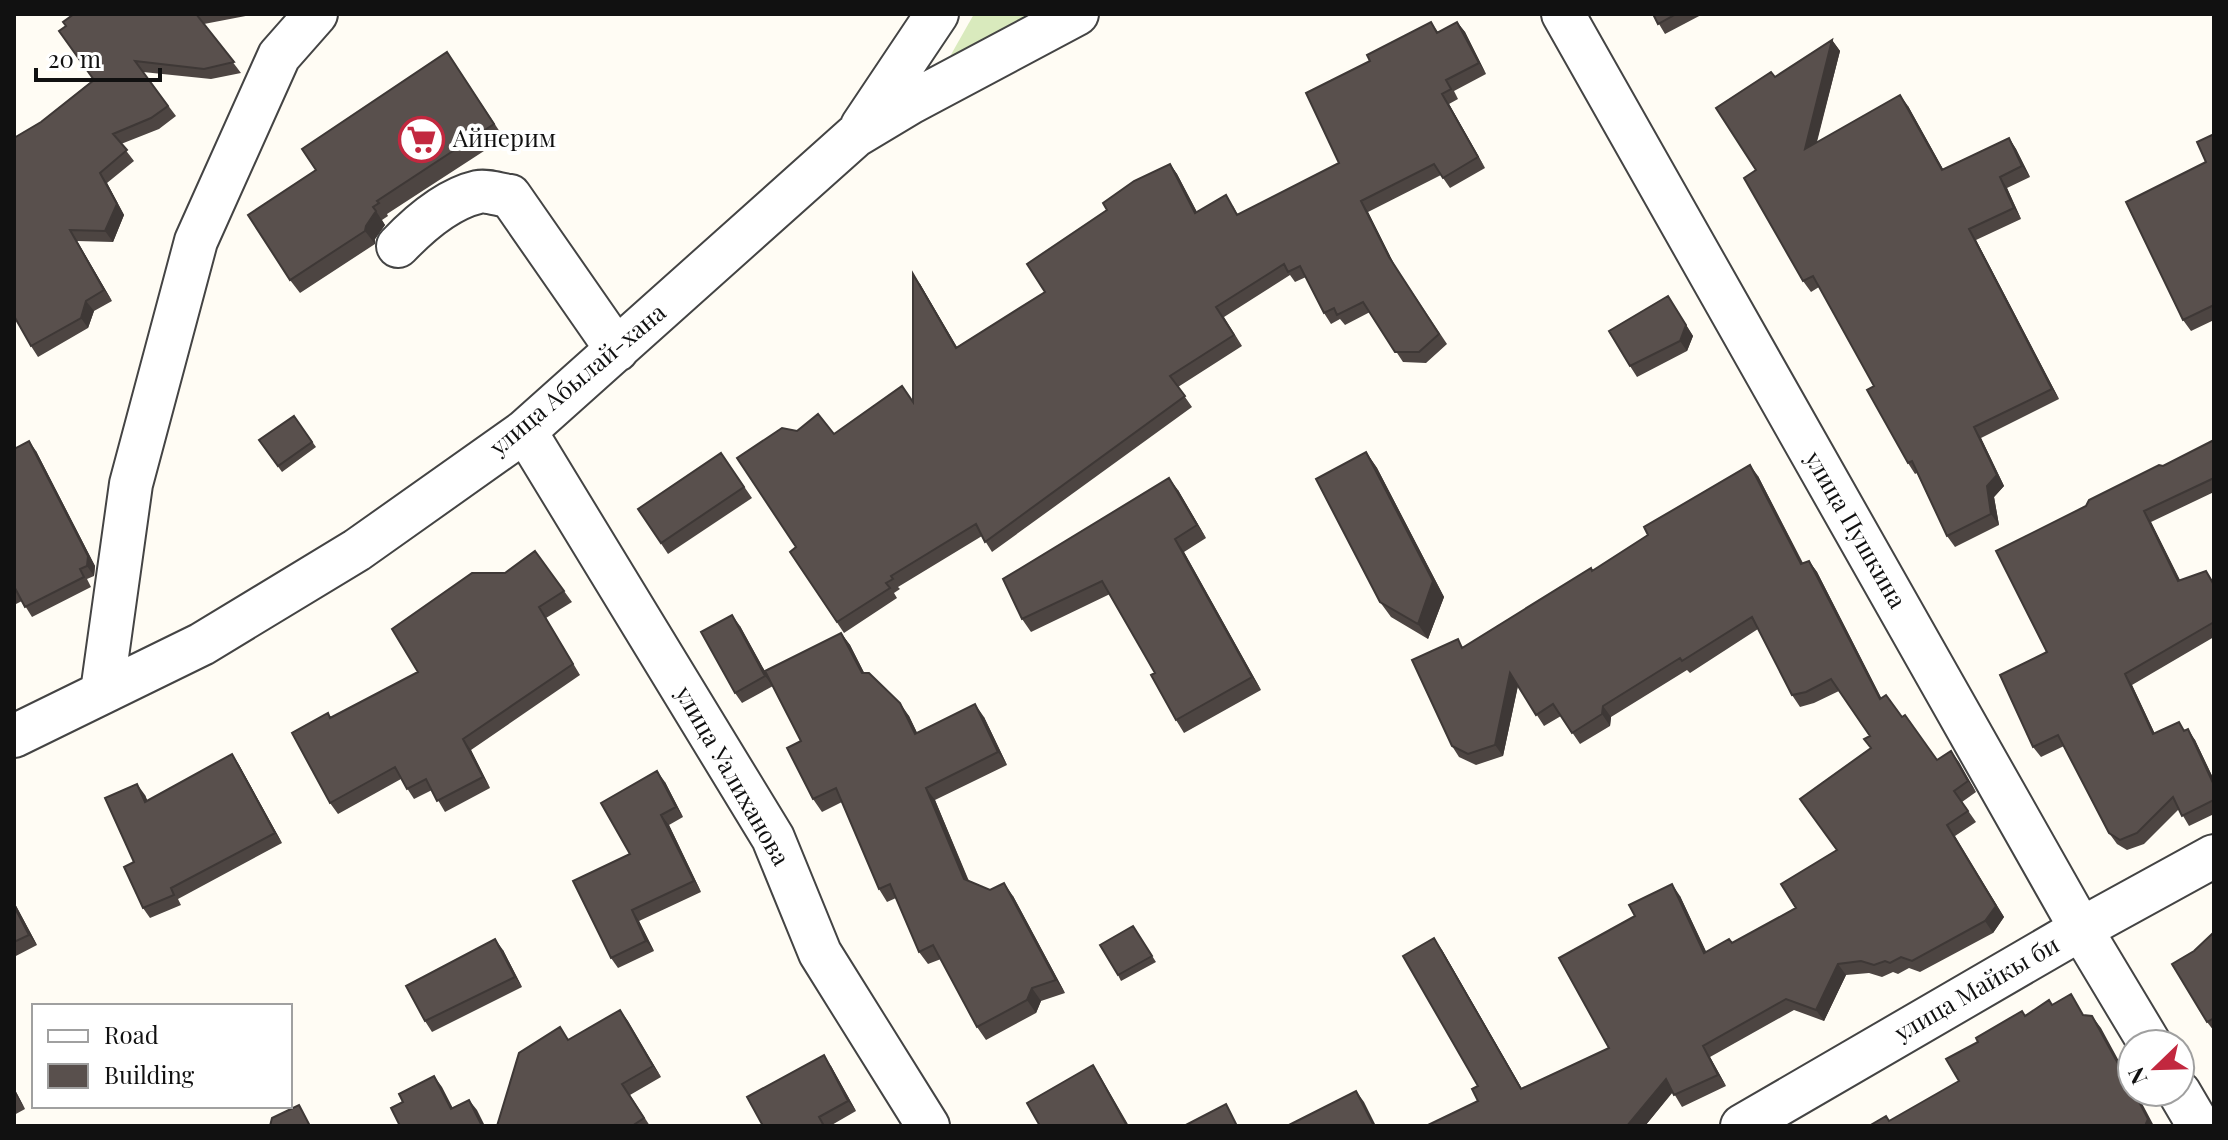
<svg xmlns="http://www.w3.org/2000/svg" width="2228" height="1140" viewBox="0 0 2228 1140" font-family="'Playfair Display',serif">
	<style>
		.green { fill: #d9eabd }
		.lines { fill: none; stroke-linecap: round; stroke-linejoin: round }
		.minor-casing { stroke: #444; stroke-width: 46 }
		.minor { stroke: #fff; stroke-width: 42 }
		.wall { fill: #4d4542 }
		.shaded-wall { fill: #3e3836 }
		.building { fill: #59504d; stroke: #3e3836; stroke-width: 2 }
		.labels { text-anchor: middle; stroke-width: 8; stroke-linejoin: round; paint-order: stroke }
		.poi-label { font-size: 24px; fill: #111; stroke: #fff; text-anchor: start }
		.street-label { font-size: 24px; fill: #111; stroke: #fff }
	</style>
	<rect width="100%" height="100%" fill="#fffcf4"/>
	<path class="green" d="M974,14H1039L944,67Z"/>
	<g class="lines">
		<defs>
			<path id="minor" d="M1563,14L2081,929L2150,1044
				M862,126L937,14
				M398,246C418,225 448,199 478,192C487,190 500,195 510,196L617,350
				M525,431L773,838L820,953L928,1126
				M102,692L131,484L196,241L279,56L316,14
				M14,736L202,644L357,550L525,431L855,136L910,103L1077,14
				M2179,1092L2199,1126
				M1742,1126L2081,929L2214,856"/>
		</defs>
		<use href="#minor" class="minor-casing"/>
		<use href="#minor" class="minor"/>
	</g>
	<path class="wall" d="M74,14H256L204,24L241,73L211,79L143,72L176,116L159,129L121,144L134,161L107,183L124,215L113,242L77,241L112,301L94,311L88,328L38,357L31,346L41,122L93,80L66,26Z
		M1653,14H1703L1665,34Z
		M1431,22L1438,32L1457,22L1465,32L1486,74L1454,91L1458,99L1449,104L1485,168L1450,188L1441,175L1368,212L1396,268L1447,344L1426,363L1403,362L1370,312L1345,325L1340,319L1331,324L1324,313L1306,277L1295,282L1290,275L1224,317L1242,346L1178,387L1192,407L992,552L982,536L898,587L900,589L894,593L897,598L844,633L790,552L796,547L797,431L834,434L913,402L920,284L957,347L1045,292L1107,210L1170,164L1177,174L1197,212L1233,206L1238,215L1339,163L1370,61Z
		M1832,40L1840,51L1817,142L1908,106L1943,169L2009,138L2016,149L2030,177L2007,188L2021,219L1976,240L2059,399L1981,438L2004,486L1994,497L1999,525L1955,547L1947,536L1917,473L1915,474L1908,463L1874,386L1819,287L1811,292L1803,281L1756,170Z
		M447,52L504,138L387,214L388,216L382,220L385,225L375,239V244L300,293L290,280L316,170Z
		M2214,134V320L2191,331L2183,320L2206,162Z
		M1668,296L1693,336L1687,351L1637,377L1630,366Z
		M294,416L316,447L282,472L259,440Z
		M2214,440V492L2151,522L2180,581L2206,571L2214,583V637L2132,685L2155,734L2185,730L2195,740L2214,780V814L2189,826L2179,809L2144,844L2127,850L2117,844L2109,833L2064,746L2041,757L2033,747L2047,652L2163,466Z
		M14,449L36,451L95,566L94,576L87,579L91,587L32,617L22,601L14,605Z
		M1366,452L1377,468L1444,597L1428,639L1391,617L1380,602Z
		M721,453L752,498L668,554L638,509Z
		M1758,476L1803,563L1809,561L1817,572L1881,698L1902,717L1937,760L1951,751L1976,792L1962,802L1976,822L1955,836L2004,917L1993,933L1920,972L1909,968L1898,974L1893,972L1882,977L1869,973L1846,975L1824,1021L1794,1010L1710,1057L1726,1086L1682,1107L1673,1092L1645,1126H1426L1478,1101V1086L1442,950L1522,1089L1609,1048L1680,896L1706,952L1732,943L1796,908L1836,850L1871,748L1870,736L1839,691L1814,703L1800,707L1792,695L1758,629L1690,673L1687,670L1611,717L1610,726L1580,744L1561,716L1544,726L1518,686L1503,756L1476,765L1459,757L1452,746L1464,647L1592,571Z
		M1178,490L1206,538L1184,552L1261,690L1184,733L1176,720L1155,673L1110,594L1031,632L1022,619Z
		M535,551L572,602L546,618L580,675L471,750L490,788L445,812L432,790L414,799L401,779L338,814L330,803L328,713L331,718L418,672L505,573Z
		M740,626L773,686L841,633L850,645L864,673L909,716L917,733L984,717L1007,765L935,800L969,881L990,890L1013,896L1065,993L1041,1001L1036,1013L986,1040L977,1027L941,959L928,964L919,952L896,898L887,902L879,889L842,802L822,812L813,799L801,741L773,686L742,703L735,693Z
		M232,754L239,765L282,843L178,899L181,905L150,918L143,908L134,862L145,795L147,801Z
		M665,782L683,817L669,825L701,892L639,921L654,951L618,968L611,958L630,854Z
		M14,902L37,945L14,957Z
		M1133,926L1156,962L1121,981L1118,975Z
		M2214,932V1031L2207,1022L2194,951Z
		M503,950L522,987L432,1032L425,1021Z
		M620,1010L661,1077L630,1095L650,1126H497L569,1040Z
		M831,1066L856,1111L830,1126H763Z
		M14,1088L25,1109L14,1115Z"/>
	<path class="shaded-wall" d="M1457,22L1465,32L1486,74L1479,63Z
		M1832,40L1840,51L1812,159L1805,149Z
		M1442,94L1449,104L1485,168L1478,157Z
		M1900,95L1908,106L1949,180L1942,170Z
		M2009,138L2016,149L2030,177L2022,166Z
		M1170,164L1177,174L1203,224L1195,213Z
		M100,173L107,183L124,215L113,242L105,231Z
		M2000,177L2007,188L2021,219L2014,208Z
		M1361,201L1368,212L1396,268L1447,344L1389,257Z
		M376,211L385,225L375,239V244L365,231L366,226Z
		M1969,229L1976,240L2059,399L2052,389Z
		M70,230L77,241L112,301L104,290Z
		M913,274L920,284L963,358L956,348Z
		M1668,296L1693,336L1687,351L1680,341Z
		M86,301L94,311L88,328L81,318Z
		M1974,427L1981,438L2004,486L1994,497L1999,525L1991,514Z
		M29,441L36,451L95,566L94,576L87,566Z
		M1366,452L1377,468L1444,597L1428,639L1418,624Z
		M1750,465L1758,476L1809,576L1801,564Z
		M1169,478L1178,490L1206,538L1197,525Z
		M2144,511L2151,522L2186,592L2178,581Z
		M1175,539L1184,552L1261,690L1252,677Z
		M1809,561L1817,572L1888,711L1880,699Z
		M732,615L740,626L773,686L765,676Z
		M841,633L850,645L871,686L862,673Z
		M1510,673L1518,685L1503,756L1495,745Z
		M2125,674L2132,685L2160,745L2153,734Z
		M900,703L909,716L924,747L915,734Z
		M975,704L984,717L1007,765L998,752Z
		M1603,706L1611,717L1610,726L1602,714Z
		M2188,729L2195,740L2214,780V785Z
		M463,739L471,750L490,788L483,777Z
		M1951,751L1959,762L1976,792L1968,781Z
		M232,754L239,765L282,843L275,833Z
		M657,771L665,782L683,817L676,807Z
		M137,784L145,795L153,813L145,802Z
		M926,788L935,800L973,892L964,879Z
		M661,815L669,825L701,892L694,881Z
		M1947,825L2004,917L1993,933L1985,921Z
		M1004,883L1013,896L1065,993L1056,980Z
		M1672,884L1680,896L1712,964L1704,953Z
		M14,902L37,945L29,935L14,906Z
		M632,910L639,921L654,951L646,941Z
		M1434,938L1442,950L1529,1101L1521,1089Z
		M495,939L503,950L522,987L515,977Z
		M1838,964L1846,975L1824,1021L1816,1010Z
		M1032,988L1041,1001L1036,1013L1027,1000Z
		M620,1010L628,1021L661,1077L653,1066Z
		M2092,1016L2101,1028L2132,1085V1089Z
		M1703,1046L1710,1057L1726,1086L1718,1075Z
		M824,1055L831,1066L856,1111L848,1101Z
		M1093,1065L1100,1076L1129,1126H1127Z
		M434,1076L442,1087L459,1120L451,1109Z
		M1666,1079L1674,1090L1645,1126H1627Z
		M14,1088L25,1109L14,1092Z
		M1356,1091L1364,1102L1376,1126H1374Z
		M2134,1092H2136L2154,1126H2145Z
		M469,1100L477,1110L485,1126H482Z"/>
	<path class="building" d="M74,14H196L234,62L204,69L135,61L168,106L151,118L113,134L127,150L100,173L117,204L105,231L70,230L104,290L86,301L81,318L31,346L14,316V138L41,122L94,80L59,31L66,26L63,22Z
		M1653,14H1676L1658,24Z
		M1431,22L1437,33L1457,22L1479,63L1446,80L1451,89L1442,94L1478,157L1443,178L1434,164L1361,201L1389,257L1439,334L1419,352H1395L1363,302L1337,315L1334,308L1324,313L1300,266L1288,272L1284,264L1216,307L1234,335L1170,376L1185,396L985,542L976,524L891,576L893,579L886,583L890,588L837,622L790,552L796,547L737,458L782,428L797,431L818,414L834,434L902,386L913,402V274L956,348L1045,292L1027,264L1107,210L1103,203L1134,181L1170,164L1195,213L1226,195L1237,215L1339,163L1306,93L1370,61L1367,55Z
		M1832,40L1805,149L1900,95L1942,170L2009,138L2022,166L2000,177L2014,208L1969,229L2052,389L1974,427L1997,475L1987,486L1991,514L1947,536L1912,461L1908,463L1867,390L1874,386L1813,276L1803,281L1744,178L1756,170L1716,108L1771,72L1775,77Z
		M447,52L494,124L377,201L379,203L373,207L376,211L366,226L365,231L290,280L248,215L316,170L302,149Z
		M2214,134V305L2183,320L2126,202L2206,162L2197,142Z
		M1668,296L1686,325L1680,341L1630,366L1609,331Z
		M294,416L312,442L278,466L259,440Z
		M2214,440V478L2144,511L2178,581L2206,571L2214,585V622L2125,674L2153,734L2179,722L2184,731L2188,729L2214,785V800L2182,816L2173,797L2137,833L2120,840L2109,833L2058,735L2033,747L2000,675L2047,652L1996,551L2086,506L2089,500L2159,465L2163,466Z
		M29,441L88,556L87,566L80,569L84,577L25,607L16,590L14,592V449Z
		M1366,452L1433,581L1418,624L1380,602L1316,479Z
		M721,453L744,487L661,543L638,509Z
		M1750,465L1801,564L1809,561L1880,699L1886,695L1902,717L1905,715L1937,760L1951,751L1968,781L1954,791L1968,811L1947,825L1996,906L1985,921L1912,961L1901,957L1890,963L1885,961L1874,965L1861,961L1838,964L1816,1010L1786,999L1703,1046L1718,1075L1674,1095L1666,1079L1627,1126H1426L1478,1101L1472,1089L1478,1086L1403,956L1434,938L1521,1089L1609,1048L1559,958L1635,916L1629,905L1672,884L1704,953L1729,939L1732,943L1796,908L1781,884L1837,850L1800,799L1871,748L1864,739L1870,736L1831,679L1806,692L1792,695L1752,617L1682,661L1680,658L1603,706L1602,714L1572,733L1553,704L1536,715L1510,673L1495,745L1468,754L1452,746L1412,660L1458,639L1462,648L1591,568L1592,571L1648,535L1644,527Z
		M1169,478L1197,525L1175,539L1252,677L1176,720L1151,675L1155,673L1102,581L1022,619L1003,579Z
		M535,551L564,591L539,607L573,664L463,739L483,777L437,801L426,779L407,789L395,767L330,803L292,733L328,713L330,718L418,672L392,629L472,573H505Z
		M732,615L765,676L735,693L701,632Z
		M841,633L862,673H869L900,703L915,734L975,704L998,752L926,788L964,879L990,890L1004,883L1056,980L1032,988L1027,1000L977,1027L933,945L919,952L890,884L879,889L836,788L813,799L787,748L801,741L765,671Z
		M232,754L275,833L171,888L174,895L143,908L124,867L134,862L105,798L137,784L145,802Z
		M657,771L676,807L661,815L694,881L632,910L646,941L611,958L573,881L630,854L601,803Z
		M14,906L29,935L14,942Z
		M1133,926L1152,956L1118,975L1100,945Z
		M2214,932V1018L2207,1022L2172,964L2194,951Z
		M495,939L515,977L425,1021L406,986Z
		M2071,994L2083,1015L2092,1016L2132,1089V1092H2134L2148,1119L2145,1126H1869L1886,1116L1889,1121L1959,1081L1946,1059L1978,1042L1976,1038L2022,1011L2025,1016L2049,1000L2052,1005Z
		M620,1010L653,1066L622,1084L644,1118L632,1126H497L519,1053L560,1027L568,1040Z
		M824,1055L848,1101L819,1117L824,1126H763L747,1097Z
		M1093,1065L1127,1126H1040L1027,1103Z
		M434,1076L451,1109L469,1100L482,1126H400L391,1108L403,1102L399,1094Z
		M1356,1091L1374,1126H1287Z
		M1226,1104L1237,1126H1184Z
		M299,1105L310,1126H270L272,1118Z"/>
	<defs>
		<symbol id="supermarket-ring" viewBox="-11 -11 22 22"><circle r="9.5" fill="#fff" stroke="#c2283f" stroke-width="1.5"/><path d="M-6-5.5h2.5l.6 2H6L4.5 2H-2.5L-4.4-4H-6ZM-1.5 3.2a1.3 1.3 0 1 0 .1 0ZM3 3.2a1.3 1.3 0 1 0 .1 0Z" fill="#c2283f"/></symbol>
	</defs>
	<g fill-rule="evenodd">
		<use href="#supermarket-ring" x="396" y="114" width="51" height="51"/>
	</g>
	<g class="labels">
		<g class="poi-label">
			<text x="453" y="147">Айнерим</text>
		</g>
		<g class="street-label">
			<text transform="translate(578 380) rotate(-40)" y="8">улица Абылай-хана</text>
			<text transform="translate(1855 530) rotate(60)" y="8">улица Пушкина</text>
			<text transform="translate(732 776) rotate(60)" y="8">улица Уалиханова</text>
			<text transform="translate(1977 989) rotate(-30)" y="8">улица Майкы би</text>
		</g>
	</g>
	<rect width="2228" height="1140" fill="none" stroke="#111111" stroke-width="32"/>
	<rect x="32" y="1004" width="260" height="104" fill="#ffffff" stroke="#a0a0a0" stroke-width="2"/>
	<rect x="48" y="1030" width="40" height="12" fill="#ffffff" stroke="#a0a0a0" stroke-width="2"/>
	<text x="104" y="1044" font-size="24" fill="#111111">Road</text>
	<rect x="48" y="1064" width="40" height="24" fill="#59504d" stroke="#a0a0a0" stroke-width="2"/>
	<text x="104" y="1084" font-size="24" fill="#111111">Building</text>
	<g transform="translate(2156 1068) rotate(247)"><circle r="38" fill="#ffffff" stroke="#a0a0a0" stroke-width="2"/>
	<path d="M0-6L14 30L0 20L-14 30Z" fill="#c2283f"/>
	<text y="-12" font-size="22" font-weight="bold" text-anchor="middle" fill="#111111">N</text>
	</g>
	<path d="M36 68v12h124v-12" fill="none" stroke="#111111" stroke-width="4"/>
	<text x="48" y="68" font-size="24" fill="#111111" stroke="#ffffff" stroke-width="6" paint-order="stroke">20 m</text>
</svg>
